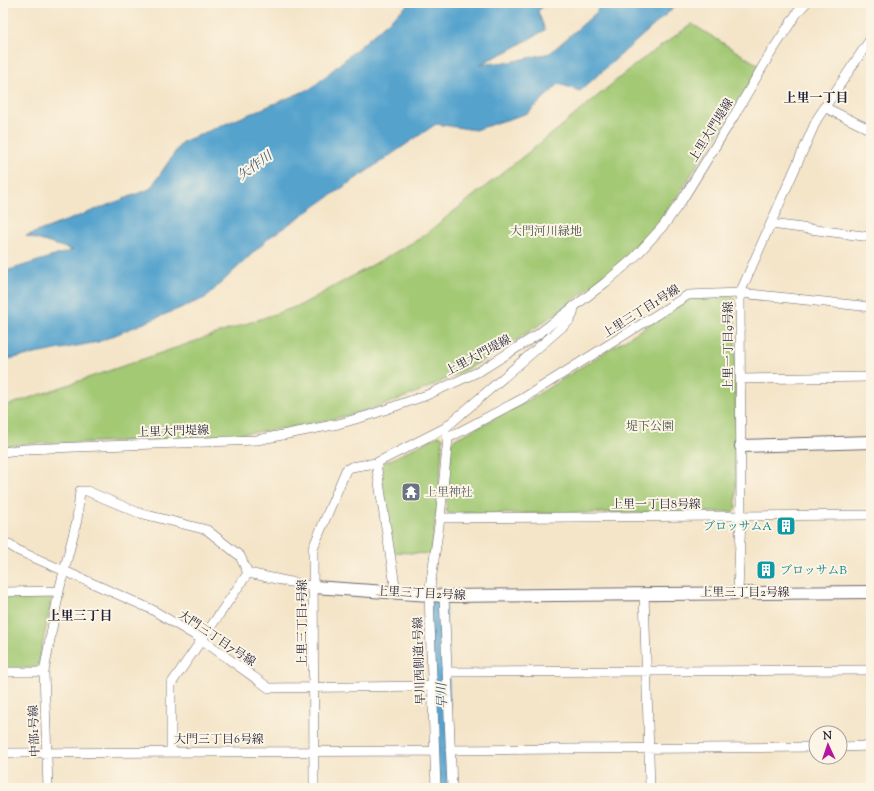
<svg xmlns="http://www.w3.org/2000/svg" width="874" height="791" viewBox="0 0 874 791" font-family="'Sorts Mill Goudy','Noto Serif JP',serif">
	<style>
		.green { fill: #a3c974; stroke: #627658 }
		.water { fill: #54a3cd; stroke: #3b6284 }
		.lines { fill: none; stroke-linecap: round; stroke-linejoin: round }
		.river { stroke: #54a3cd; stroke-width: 18 }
		.minor-casing { stroke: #6c666d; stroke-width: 10 }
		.tertiary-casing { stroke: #6c666d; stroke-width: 14 }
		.minor { stroke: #fff; stroke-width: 9 }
		.tertiary { stroke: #fff; stroke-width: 12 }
		.labels { text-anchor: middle; stroke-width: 4; stroke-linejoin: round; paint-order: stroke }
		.street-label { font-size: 12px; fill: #22223b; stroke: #fcf5e5 }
		.park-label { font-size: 12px; fill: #49544c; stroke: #fcf5e5 }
		.worship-label { font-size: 12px; fill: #5b616d; stroke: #fcf5e5; text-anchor: start }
		.culture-label { font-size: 12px; fill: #0d838f; stroke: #fcf5e5; text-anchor: end }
		.neighbourhood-label { font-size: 13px; font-weight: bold; fill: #22223b; stroke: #fcf5e5 }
		.water-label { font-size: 13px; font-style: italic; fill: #365675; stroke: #fcf5e5 }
	</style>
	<rect width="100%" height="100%" fill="#fcf5e5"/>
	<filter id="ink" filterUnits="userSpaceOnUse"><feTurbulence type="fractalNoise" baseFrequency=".025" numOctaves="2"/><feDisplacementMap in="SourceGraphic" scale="8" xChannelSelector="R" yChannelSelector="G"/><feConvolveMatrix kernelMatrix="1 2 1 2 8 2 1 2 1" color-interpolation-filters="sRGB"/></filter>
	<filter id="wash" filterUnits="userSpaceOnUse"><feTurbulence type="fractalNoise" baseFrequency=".012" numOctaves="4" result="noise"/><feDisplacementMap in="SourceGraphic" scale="16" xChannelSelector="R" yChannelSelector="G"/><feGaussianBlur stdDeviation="0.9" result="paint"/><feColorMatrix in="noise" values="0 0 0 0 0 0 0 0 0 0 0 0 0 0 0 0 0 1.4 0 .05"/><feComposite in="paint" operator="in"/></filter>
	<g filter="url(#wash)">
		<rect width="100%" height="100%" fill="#f4e5c9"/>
		<path class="green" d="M692,24L760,66C740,100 719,134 696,167C684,186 673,205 659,222C630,256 596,284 560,310C482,368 396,410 299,426C209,441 116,441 25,444L3,447V407L301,305L419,239L558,129L636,64Z
			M732,296L735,299L736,509L733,512L449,514L446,511L451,442L457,438L524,403L690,299Z
			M440,435L443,438L437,510L431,554L392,552L379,469L384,463Z
			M3,596H50L52,598L38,666L36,668H3Z"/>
		<path class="water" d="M410,3H547L538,11L545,30L508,51L480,64L510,62L550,53L597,12L599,3H679L580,91L559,84L528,113L475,130L436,124L270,237L205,298L98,342L3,360V272L73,250L26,236L150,189L182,142L312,88Z"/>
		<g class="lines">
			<path class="river" d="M437,603L445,788"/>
		</g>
	</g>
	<g filter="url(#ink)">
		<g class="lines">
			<defs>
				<path id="minor" d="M824,107L871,130
					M771,224L871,237
					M740,379L871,377
					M448,438L522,399L688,295L740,293L871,307
					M3,452L25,449L257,440L338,424L370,415L427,395L480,371L537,335L606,282L634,258L664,225L682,200L734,116L767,59L797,13L806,3
					M376,463L396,592
					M440,518L871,515
					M3,541L19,551L151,609L201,639L269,688L432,686
					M248,573L314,587
					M3,592L59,591
					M738,592L741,516L740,293L817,119L871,38
					M644,593L650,788
					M444,596L452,788
					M3,672H44
					M448,672L871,670
					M840,747L871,746
					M450,750L816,747
					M171,751V684L248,573
					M3,753L434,751
					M48,788L44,672L59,591L77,520L80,491H87L139,513L207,530L240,556L248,573
					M314,788L313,548L346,470L351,467L376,463L445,428L569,321L573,314L574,306
					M436,788L429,595L440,518L448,438L446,433"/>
				<path id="tertiary" d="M741,446L871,442
					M314,587L444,596L871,592"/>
			</defs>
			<use href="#minor" class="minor-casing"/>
			<use href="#tertiary" class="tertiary-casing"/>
			<use href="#minor" class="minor"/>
			<use href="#tertiary" class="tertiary"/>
		</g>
	</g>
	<defs>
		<symbol id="temple-square" viewBox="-11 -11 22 22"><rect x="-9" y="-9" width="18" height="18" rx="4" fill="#6b7280" stroke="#fcf5e5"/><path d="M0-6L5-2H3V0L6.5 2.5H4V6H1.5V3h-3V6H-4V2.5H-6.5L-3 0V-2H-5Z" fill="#fff"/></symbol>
		<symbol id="building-square" viewBox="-11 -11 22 22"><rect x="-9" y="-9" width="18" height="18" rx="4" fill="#0f9aa8" stroke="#fcf5e5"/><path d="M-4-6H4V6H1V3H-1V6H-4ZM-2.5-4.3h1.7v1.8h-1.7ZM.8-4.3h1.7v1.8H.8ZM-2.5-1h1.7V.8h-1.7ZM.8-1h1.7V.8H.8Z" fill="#fff"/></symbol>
	</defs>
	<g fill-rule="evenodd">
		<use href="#temple-square" x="400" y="481" width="22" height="22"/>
		<use href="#building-square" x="775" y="515" width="22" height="22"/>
		<use href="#building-square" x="755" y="559" width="22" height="22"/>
	</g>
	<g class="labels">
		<g class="street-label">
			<text transform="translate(711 130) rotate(-58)" y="4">上里大門堤線</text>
			<text transform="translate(641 311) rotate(-32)" y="4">上里三丁目1号線</text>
			<text transform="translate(728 346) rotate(-90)" y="4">上里一丁目9号線</text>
			<text transform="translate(478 355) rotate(-28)" y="4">上里大門堤線</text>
			<text transform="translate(173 431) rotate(-2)" y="4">上里大門堤線</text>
			<text x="656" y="508">上里一丁目8号線</text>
			<text x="745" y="596">上里三丁目2号線</text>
			<text transform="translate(421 593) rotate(3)" y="4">上里三丁目2号線</text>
			<text transform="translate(302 623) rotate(-90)" y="4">上里三丁目1号線</text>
			<text transform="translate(217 638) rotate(34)" y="4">大門三丁目7号線</text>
			<text transform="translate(419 661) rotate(-92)" y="4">早川西側道1号線</text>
			<text transform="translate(34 731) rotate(-92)" y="4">中部1号線</text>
			<text x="219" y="743">大門三丁目6号線</text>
		</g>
		<g class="park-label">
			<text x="546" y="235">大門河川緑地</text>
			<text x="650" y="430">堤下公園</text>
		</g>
		<g class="worship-label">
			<text x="425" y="496">上里神社</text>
		</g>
		<g class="culture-label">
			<text x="772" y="530">ブロッサムA</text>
			<text x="780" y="574" text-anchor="start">ブロッサムB</text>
		</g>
		<g class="neighbourhood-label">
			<text x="816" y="102">上里一丁目</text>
			<text x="80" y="620">上里三丁目</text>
		</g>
		<g class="water-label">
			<text transform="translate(254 165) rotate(-36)" y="5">矢作川</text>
			<text transform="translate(441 696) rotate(-92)" y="5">早川</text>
		</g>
	</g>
	<rect width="874" height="791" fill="none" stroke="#fcf5e5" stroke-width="16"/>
	<g transform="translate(828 745) rotate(357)"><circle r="19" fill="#fcf5e5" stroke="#a5a1a1"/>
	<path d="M0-3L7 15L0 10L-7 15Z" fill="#b5179e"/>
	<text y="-6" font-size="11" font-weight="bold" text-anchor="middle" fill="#22223b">N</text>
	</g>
</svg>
